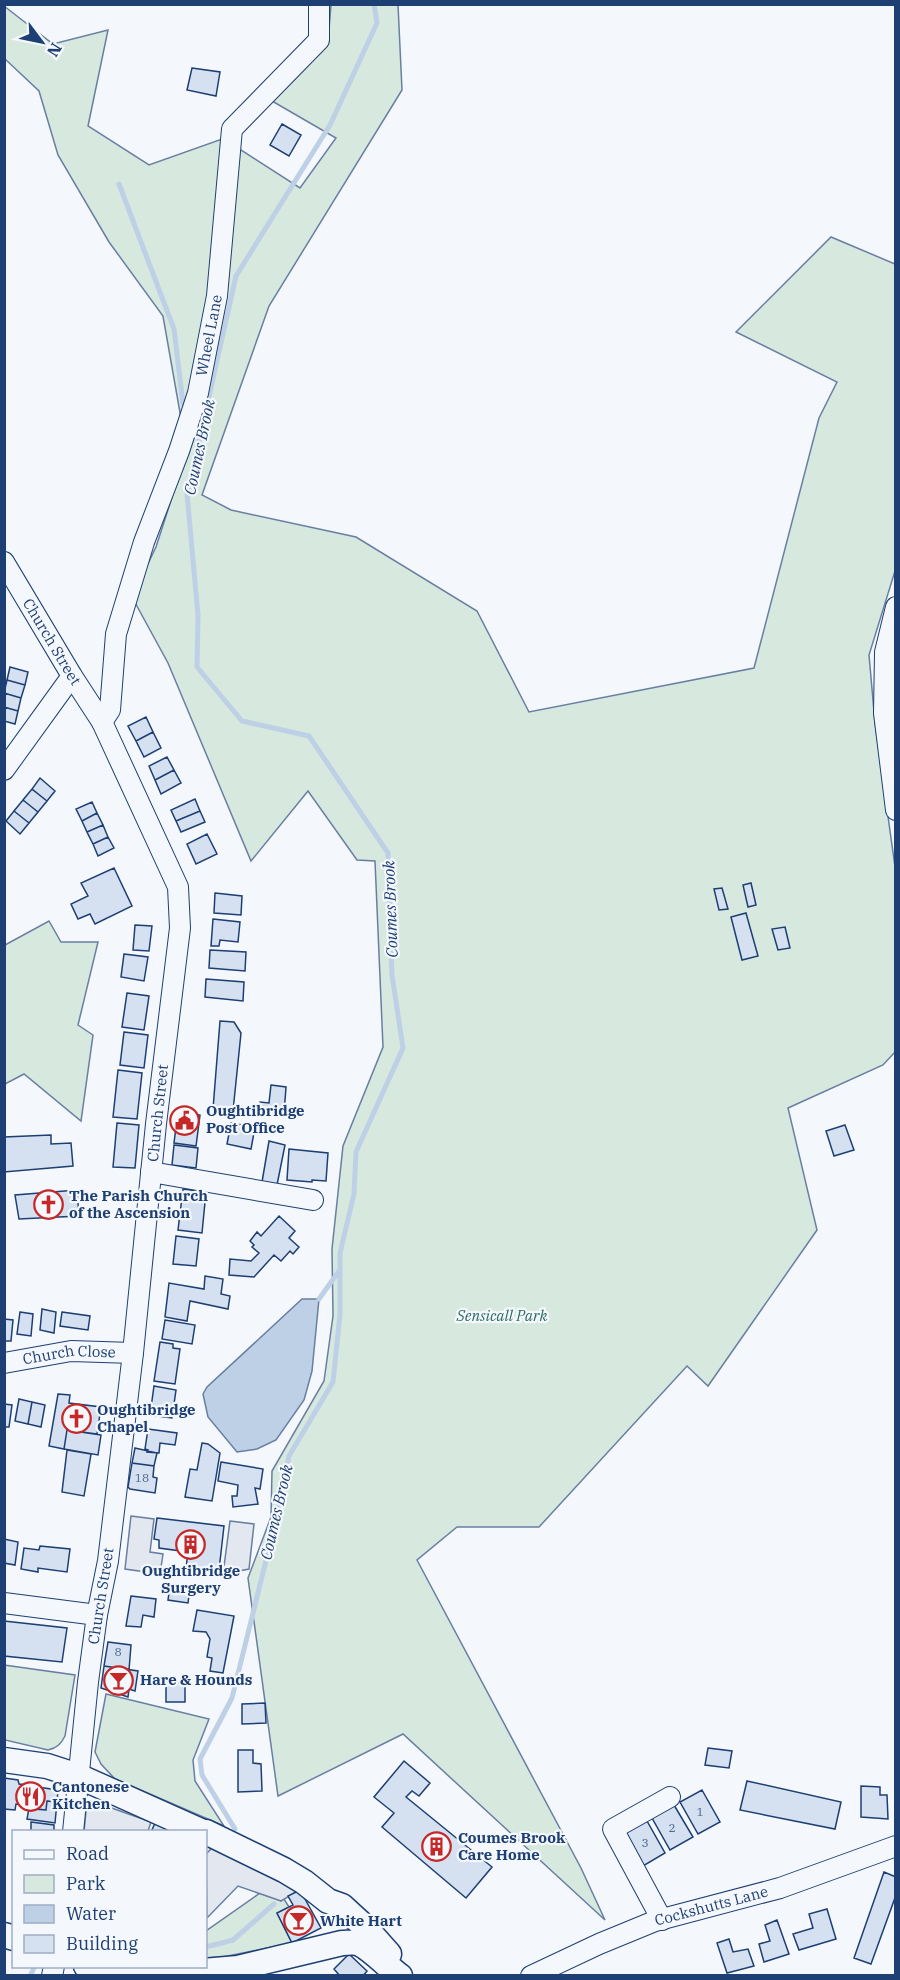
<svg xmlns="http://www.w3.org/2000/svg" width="900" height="1980" viewBox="0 0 900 1980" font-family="'IBM Plex Serif',serif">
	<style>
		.green { fill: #d7e8df; stroke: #687fa3; stroke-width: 1.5 }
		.parking { fill: #e3e8f0; stroke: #687fa3; stroke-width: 1.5 }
		.water { fill: #bed0e5; stroke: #687fa3; stroke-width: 1.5 }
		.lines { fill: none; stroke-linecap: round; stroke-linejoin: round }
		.stream { stroke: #bed0e5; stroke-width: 5 }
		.building { fill: #d5e0f0; stroke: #1d3f73; stroke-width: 1.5 }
		.minor-casing { stroke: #1d3f73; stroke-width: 22 }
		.major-casing { stroke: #1d3f73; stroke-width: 27 }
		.minor { stroke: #f4f7fb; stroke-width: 20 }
		.major { stroke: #f4f7fb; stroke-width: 24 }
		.labels { text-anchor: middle; stroke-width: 4.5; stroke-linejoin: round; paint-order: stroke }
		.number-label { font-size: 12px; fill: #4b6792 }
		.street-label { font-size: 15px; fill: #1d3f73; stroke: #f4f7fb }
		.poi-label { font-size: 15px; font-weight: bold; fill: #1d3f73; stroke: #f4f7fb; text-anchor: start }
		.park-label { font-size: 15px; font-style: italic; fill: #2c6c60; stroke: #f4f7fb }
		.water-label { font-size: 16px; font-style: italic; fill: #1d3f73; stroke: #f4f7fb }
	</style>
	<rect width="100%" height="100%" fill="#f4f7fb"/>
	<path class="green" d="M331,5H398L402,90L269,306L202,495L231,510L356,537L477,611L529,712L754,668L819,418L837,382L736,332L831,237L895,264V571L869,655L875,723L896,874L895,1052L883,1065L788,1108L817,1230L708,1386L687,1366L539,1527H457L417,1560L581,1868L605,1920L403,1734L278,1796L248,1578L271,1517L272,1471L324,1381L333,1316L332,1249L343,1146L383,1047L375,861L357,860L308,791L251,861L168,663L132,597L156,547L205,395L238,148L300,188L336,138L272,101L328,42Z
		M4,6L53,44L108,30L88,126L149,165L222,139L210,302L182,424L163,316L109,242L58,155L39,91L5,59Z
		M49,921L61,942H98L78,1025L93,1035L81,1121L24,1074L5,1084V945Z
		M4,1665L75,1675L65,1736C61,1744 57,1748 48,1750L5,1740Z
		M106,1694L209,1719L193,1760L195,1781L224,1826L115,1779L101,1764L95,1752Z
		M260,1893L281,1901L284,1899L289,1907L277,1913L292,1943L223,1957L206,1958V1931Z"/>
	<path class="parking" d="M131,1516L154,1519L150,1552L163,1554L160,1574L125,1569Z
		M230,1521L254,1524L249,1569L223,1574Z
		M92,1801L151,1822L148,1831L84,1832L86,1811Z
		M212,1848L279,1879L298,1891L281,1901L238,1886L207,1918L206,1854Z"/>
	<path class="water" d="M302,1299H319L312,1371L304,1400L276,1440L257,1449L237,1452L208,1417L203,1394L207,1387Z"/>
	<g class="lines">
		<path class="stream" d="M119,184L174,329L183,404
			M319,1299L339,1271
			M235,1829L202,1775L200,1759L232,1698L275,1524L289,1456L333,1382L340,1314V1253L354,1194L356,1152L403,1048L392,975L388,853L309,736L242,721L197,667L198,615L187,494L236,276L330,125L377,23L374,4
			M206,1947L233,1940L274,1904
			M30,1976L34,1968"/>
	</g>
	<path class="building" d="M192,68L220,72L216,96L187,90Z
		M282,124L301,135L289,156L270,145Z
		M10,667L28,672L25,685L7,680Z
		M7,680L25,685L21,698L4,693Z
		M4,693L21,698L18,711L4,707Z
		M4,707L18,711L15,724L4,721Z
		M146,717L153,732L136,741L128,726Z
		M153,732L161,748L144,757L136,741Z
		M167,757L174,770L155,780L149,766Z
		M174,770L181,783L161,794L155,780Z
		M40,778L55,791L47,801L32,789Z
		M32,789L47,801L38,812L23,800Z
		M195,799L200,811L176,821L171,810Z
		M23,800L38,812L29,823L14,811Z
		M92,802L97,813L82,821L76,809Z
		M14,811L29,823L20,834L6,821Z
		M200,811L205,822L181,832L176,821Z
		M97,813L103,825L87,832L82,821Z
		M103,825L108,837L93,844L87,832Z
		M207,834L217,854L196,864L187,844Z
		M108,837L114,848L98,856L93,844Z
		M114,868L132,906L95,924L90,914L78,919L71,904L88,896L81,883Z
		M751,883L756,905L748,907L743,885Z
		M722,888L728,909L719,910L714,889Z
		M215,893L242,896L241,915L214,913Z
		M746,913L758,956L742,960L731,917Z
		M213,919L240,922L238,942L220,940L219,946H211Z
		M135,925L152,926L149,951L133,950Z
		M785,927L790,948L778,950L772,929Z
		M210,950L246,952L245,971L209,968Z
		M124,954L148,957L144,981L121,977Z
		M206,979L244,982L243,1001L205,997Z
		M127,993L149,996L144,1030L122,1027Z
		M220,1021L234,1022L241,1033L233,1111L213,1109Z
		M124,1032L148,1035L144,1068L120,1065Z
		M118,1070L142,1073L137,1119L113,1117Z
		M271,1085L286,1087L284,1114L259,1111L260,1102L269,1103Z
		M178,1111L200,1115L196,1146L174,1143Z
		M117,1123L139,1125L135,1168L113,1167Z
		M231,1123L255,1127L251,1149L227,1144Z
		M845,1125L854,1150L834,1156L826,1131Z
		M51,1135V1144L71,1143L73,1166L4,1172V1137Z
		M269,1141L285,1145L277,1185L262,1182Z
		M174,1145L198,1148L196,1168L172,1165Z
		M289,1149L328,1153L326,1181L312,1180V1182L287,1180Z
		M183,1189L206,1192L202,1233L178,1230Z
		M77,1190L79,1216L19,1219L15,1195Z
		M279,1216L295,1231L289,1238L299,1247L293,1254L290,1251L281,1261L274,1255L254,1277L229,1275L230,1259L251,1261L259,1253L252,1247L254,1245L250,1241L257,1232L261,1236Z
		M176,1236L199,1239L196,1266L173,1264Z
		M205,1276L223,1279L221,1294L230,1296L228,1309L190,1301L187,1321L165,1317L169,1283L204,1289Z
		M42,1309L56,1312L54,1333L40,1330Z
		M20,1312L33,1314L31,1336L17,1334Z
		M62,1312L90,1316L88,1330L60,1326Z
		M4,1319L13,1320L11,1341H4Z
		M165,1320L195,1325L192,1344L162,1339Z
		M160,1342L173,1344V1348L180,1349L175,1384L154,1381Z
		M154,1386L176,1390L172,1418L150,1415Z
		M58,1394L70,1395L69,1403L101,1407L97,1434L67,1430L64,1449L49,1446Z
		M19,1399L32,1402L28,1424L15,1421Z
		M32,1402L45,1405L41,1427L28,1424Z
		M4,1404L12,1405L9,1427H4Z
		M148,1429L177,1433L175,1445L160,1443L159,1453L147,1452L148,1450L145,1449Z
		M67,1430L101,1435L98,1455L64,1449Z
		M202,1443L208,1444L220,1453L212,1501L185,1497L190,1469L197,1470Z
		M135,1448L157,1453L154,1466L132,1463Z
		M67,1450L91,1454L84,1496L62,1492Z
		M221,1462L263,1469L260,1489L255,1488L258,1504L233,1507L232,1496H237L238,1485L218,1481Z
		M132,1463L154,1466L153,1477L157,1478L155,1493L130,1489L128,1487Z
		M157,1518L224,1526L219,1570L186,1568L188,1552L159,1548V1540L154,1539Z
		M4,1539L18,1542L15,1565L4,1563Z
		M40,1546L70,1549L67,1572L38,1568V1572L21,1569L24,1548L39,1550Z
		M170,1585L190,1588L188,1603L168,1600Z
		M131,1596L156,1599L154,1617L143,1615L141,1627L126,1626Z
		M197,1610L234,1616L223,1673L210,1671L212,1658L207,1657L210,1639L206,1632L193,1631Z
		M4,1621L67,1628L62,1662L4,1656Z
		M108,1642L131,1645L129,1670L104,1666Z
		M104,1666L138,1671L135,1691L129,1689L128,1697L101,1688Z
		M166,1683H185V1702H166Z
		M265,1703L266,1723L242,1724V1704Z
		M708,1748L732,1751L729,1768L705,1765Z
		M238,1750H253V1763L261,1764L262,1791L238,1792Z
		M404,1761L430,1783L419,1796L412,1791L406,1797L492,1867L466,1898L382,1827L394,1813L374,1797Z
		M4,1778L18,1780L19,1784L27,1785L24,1805L16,1804L15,1810L4,1809Z
		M747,1781L841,1802L835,1829L740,1810Z
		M33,1784L37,1785V1787L34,1809L24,1805L27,1785Z
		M861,1786L880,1787V1795H887L888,1819L861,1817Z
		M37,1787L58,1790L57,1802L47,1801L46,1810L34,1809Z
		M702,1790L720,1822L698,1834L680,1802Z
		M47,1801L57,1802L55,1823L27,1819L29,1808L46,1810Z
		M674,1805L693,1837L670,1850L652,1818Z
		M156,1821L167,1826L164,1832H151Z
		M647,1821L665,1853L643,1866L625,1833Z
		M31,1822L54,1825V1832H31Z
		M884,1872L896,1877V1895L871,1964L854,1958Z
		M300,1890L321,1928L292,1943L277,1913L293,1905L288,1896Z
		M827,1909L836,1939L799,1950L793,1934L813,1928L809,1914Z
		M777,1920L789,1954L764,1962L759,1944L770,1941L765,1925Z
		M729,1939L733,1952L748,1949L754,1966L727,1973L717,1943Z
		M349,1954L367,1971L363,1976H340L334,1969Z"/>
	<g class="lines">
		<defs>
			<g id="minor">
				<path id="s1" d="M4,562L72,676L102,722L178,887L180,928L156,1124L133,1353L108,1561L97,1615L88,1682L73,1832"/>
				<path d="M896,607L885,652L884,713L896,810"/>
				<path id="s2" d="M102,722L110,710L116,634L144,542L179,451L198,393L217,296L232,129L319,40V4"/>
				<path d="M4,770L72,676"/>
				<path d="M151,1172L313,1200"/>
				<path id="s3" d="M4,1363L71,1351L133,1353"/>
				<path d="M4,1603L97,1615"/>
				<path d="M662,1920L613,1829L670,1797"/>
				<path d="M52,1976L54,1966"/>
				<path id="s4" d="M531,1976L599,1944L655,1921L780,1888L896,1846"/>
			</g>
			<path id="major" d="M4,1760L47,1766L78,1776L203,1832
				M206,1832L284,1870L304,1882L328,1901L342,1906L365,1927L389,1954
				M4,1935L14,1938
				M86,1966L156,1975L238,1968L342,1943C347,1943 352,1942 357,1943C368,1946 389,1968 400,1976"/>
		</defs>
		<use href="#minor" class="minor-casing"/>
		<use href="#major" class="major-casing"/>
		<use href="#minor" class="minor"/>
		<use href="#major" class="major"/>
	</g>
	<defs>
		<symbol id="civic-ring" viewBox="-11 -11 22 22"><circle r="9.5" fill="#f4f7fb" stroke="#c62828" stroke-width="1.5"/><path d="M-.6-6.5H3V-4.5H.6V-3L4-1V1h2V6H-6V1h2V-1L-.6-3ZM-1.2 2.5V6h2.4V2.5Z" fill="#c62828"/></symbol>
		<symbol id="church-ring" viewBox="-11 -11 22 22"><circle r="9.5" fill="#f4f7fb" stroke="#c62828" stroke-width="1.5"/><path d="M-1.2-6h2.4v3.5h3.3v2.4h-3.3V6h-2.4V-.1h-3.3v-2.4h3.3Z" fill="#c62828"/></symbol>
		<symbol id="building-ring" viewBox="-11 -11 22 22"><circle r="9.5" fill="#f4f7fb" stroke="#c62828" stroke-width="1.5"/><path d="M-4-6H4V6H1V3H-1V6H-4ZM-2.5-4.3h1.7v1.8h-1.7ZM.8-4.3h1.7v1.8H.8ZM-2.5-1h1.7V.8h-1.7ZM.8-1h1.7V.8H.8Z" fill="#c62828"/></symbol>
		<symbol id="bar-ring" viewBox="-11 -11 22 22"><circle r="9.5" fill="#f4f7fb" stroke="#c62828" stroke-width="1.5"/><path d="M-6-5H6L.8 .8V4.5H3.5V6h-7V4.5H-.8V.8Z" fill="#c62828"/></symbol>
		<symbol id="restaurant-ring" viewBox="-11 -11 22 22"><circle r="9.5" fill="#f4f7fb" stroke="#c62828" stroke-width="1.5"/><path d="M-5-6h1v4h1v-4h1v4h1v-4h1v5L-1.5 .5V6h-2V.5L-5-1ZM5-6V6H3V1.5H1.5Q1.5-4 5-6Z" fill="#c62828"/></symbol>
	</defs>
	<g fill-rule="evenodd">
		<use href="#civic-ring" x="168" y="1104" width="33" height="33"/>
		<use href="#church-ring" x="32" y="1188" width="33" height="33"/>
		<use href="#church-ring" x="60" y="1402" width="33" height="33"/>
		<use href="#building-ring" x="174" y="1528" width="33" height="33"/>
		<use href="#bar-ring" x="102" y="1664" width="33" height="33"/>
		<use href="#restaurant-ring" x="14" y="1780" width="33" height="33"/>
		<use href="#building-ring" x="420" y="1830" width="33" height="33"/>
		<use href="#bar-ring" x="282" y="1904" width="33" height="33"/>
	</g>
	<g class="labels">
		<g class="number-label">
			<text x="142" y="1482">18</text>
			<text x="118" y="1656">8</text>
			<text x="700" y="1816">1</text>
			<text x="672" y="1832">2</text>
			<text x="645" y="1847">3</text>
		</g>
		<g class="street-label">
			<text dy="5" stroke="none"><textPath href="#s2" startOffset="404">Wheel Lane</textPath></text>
			<text dy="5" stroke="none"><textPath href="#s1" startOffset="93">Church Street</textPath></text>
			<text transform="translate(158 1113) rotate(-84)" y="5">Church Street</text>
			<text dy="5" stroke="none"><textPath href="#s3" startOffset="66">Church Close</textPath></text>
			<text transform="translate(101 1596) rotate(-81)" y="5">Church Street</text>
			<text dy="5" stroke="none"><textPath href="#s4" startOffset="194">Cockshutts Lane</textPath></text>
		</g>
		<g class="poi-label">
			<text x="206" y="1116">Oughtibridge<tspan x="206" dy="17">Post Office</tspan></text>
			<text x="69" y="1201">The Parish Church<tspan x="69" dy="17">of the Ascension</tspan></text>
			<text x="97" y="1415">Oughtibridge<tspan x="97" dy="17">Chapel</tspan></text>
			<text x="191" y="1576" text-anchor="middle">Oughtibridge<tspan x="191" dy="17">Surgery</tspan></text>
			<text x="140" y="1685">Hare &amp; Hounds</text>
			<text x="52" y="1792">Cantonese<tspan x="52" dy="17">Kitchen</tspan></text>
			<text x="458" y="1843">Coumes Brook<tspan x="458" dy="17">Care Home</tspan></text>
			<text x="320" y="1926">White Hart</text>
		</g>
		<g class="park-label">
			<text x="502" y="1321">Sensicall Park</text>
		</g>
		<g class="water-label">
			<text transform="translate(199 447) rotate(-78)" y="6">Coumes Brook</text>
			<text transform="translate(390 909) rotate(-92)" y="6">Coumes Brook</text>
			<text transform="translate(276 1512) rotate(-77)" y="6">Coumes Brook</text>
		</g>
	</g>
	<rect width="900" height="1980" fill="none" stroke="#1d3f73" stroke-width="12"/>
	<rect x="12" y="1830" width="195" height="138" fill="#f4f7fb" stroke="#9eadc5" stroke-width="1.5"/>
	<rect x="24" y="1850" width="30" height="9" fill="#f4f7fb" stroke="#9eadc5" stroke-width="1.5"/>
	<text x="66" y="1860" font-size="18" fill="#1d3f73">Road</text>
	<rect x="24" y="1875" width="30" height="18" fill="#d7e8df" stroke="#9eadc5" stroke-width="1.5"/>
	<text x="66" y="1890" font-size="18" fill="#1d3f73">Park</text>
	<rect x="24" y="1905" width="30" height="18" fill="#bed0e5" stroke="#9eadc5" stroke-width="1.5"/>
	<text x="66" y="1920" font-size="18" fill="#1d3f73">Water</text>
	<rect x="24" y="1935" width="30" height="18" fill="#d5e0f0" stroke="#9eadc5" stroke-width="1.5"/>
	<text x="66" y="1950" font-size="18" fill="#1d3f73">Building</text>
	<g transform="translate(42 42) rotate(122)" stroke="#f4f7fb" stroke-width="4.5" paint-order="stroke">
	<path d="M0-4.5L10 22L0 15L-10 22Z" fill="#1d3f73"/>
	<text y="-9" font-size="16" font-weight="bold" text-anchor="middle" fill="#1d3f73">N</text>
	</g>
</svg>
